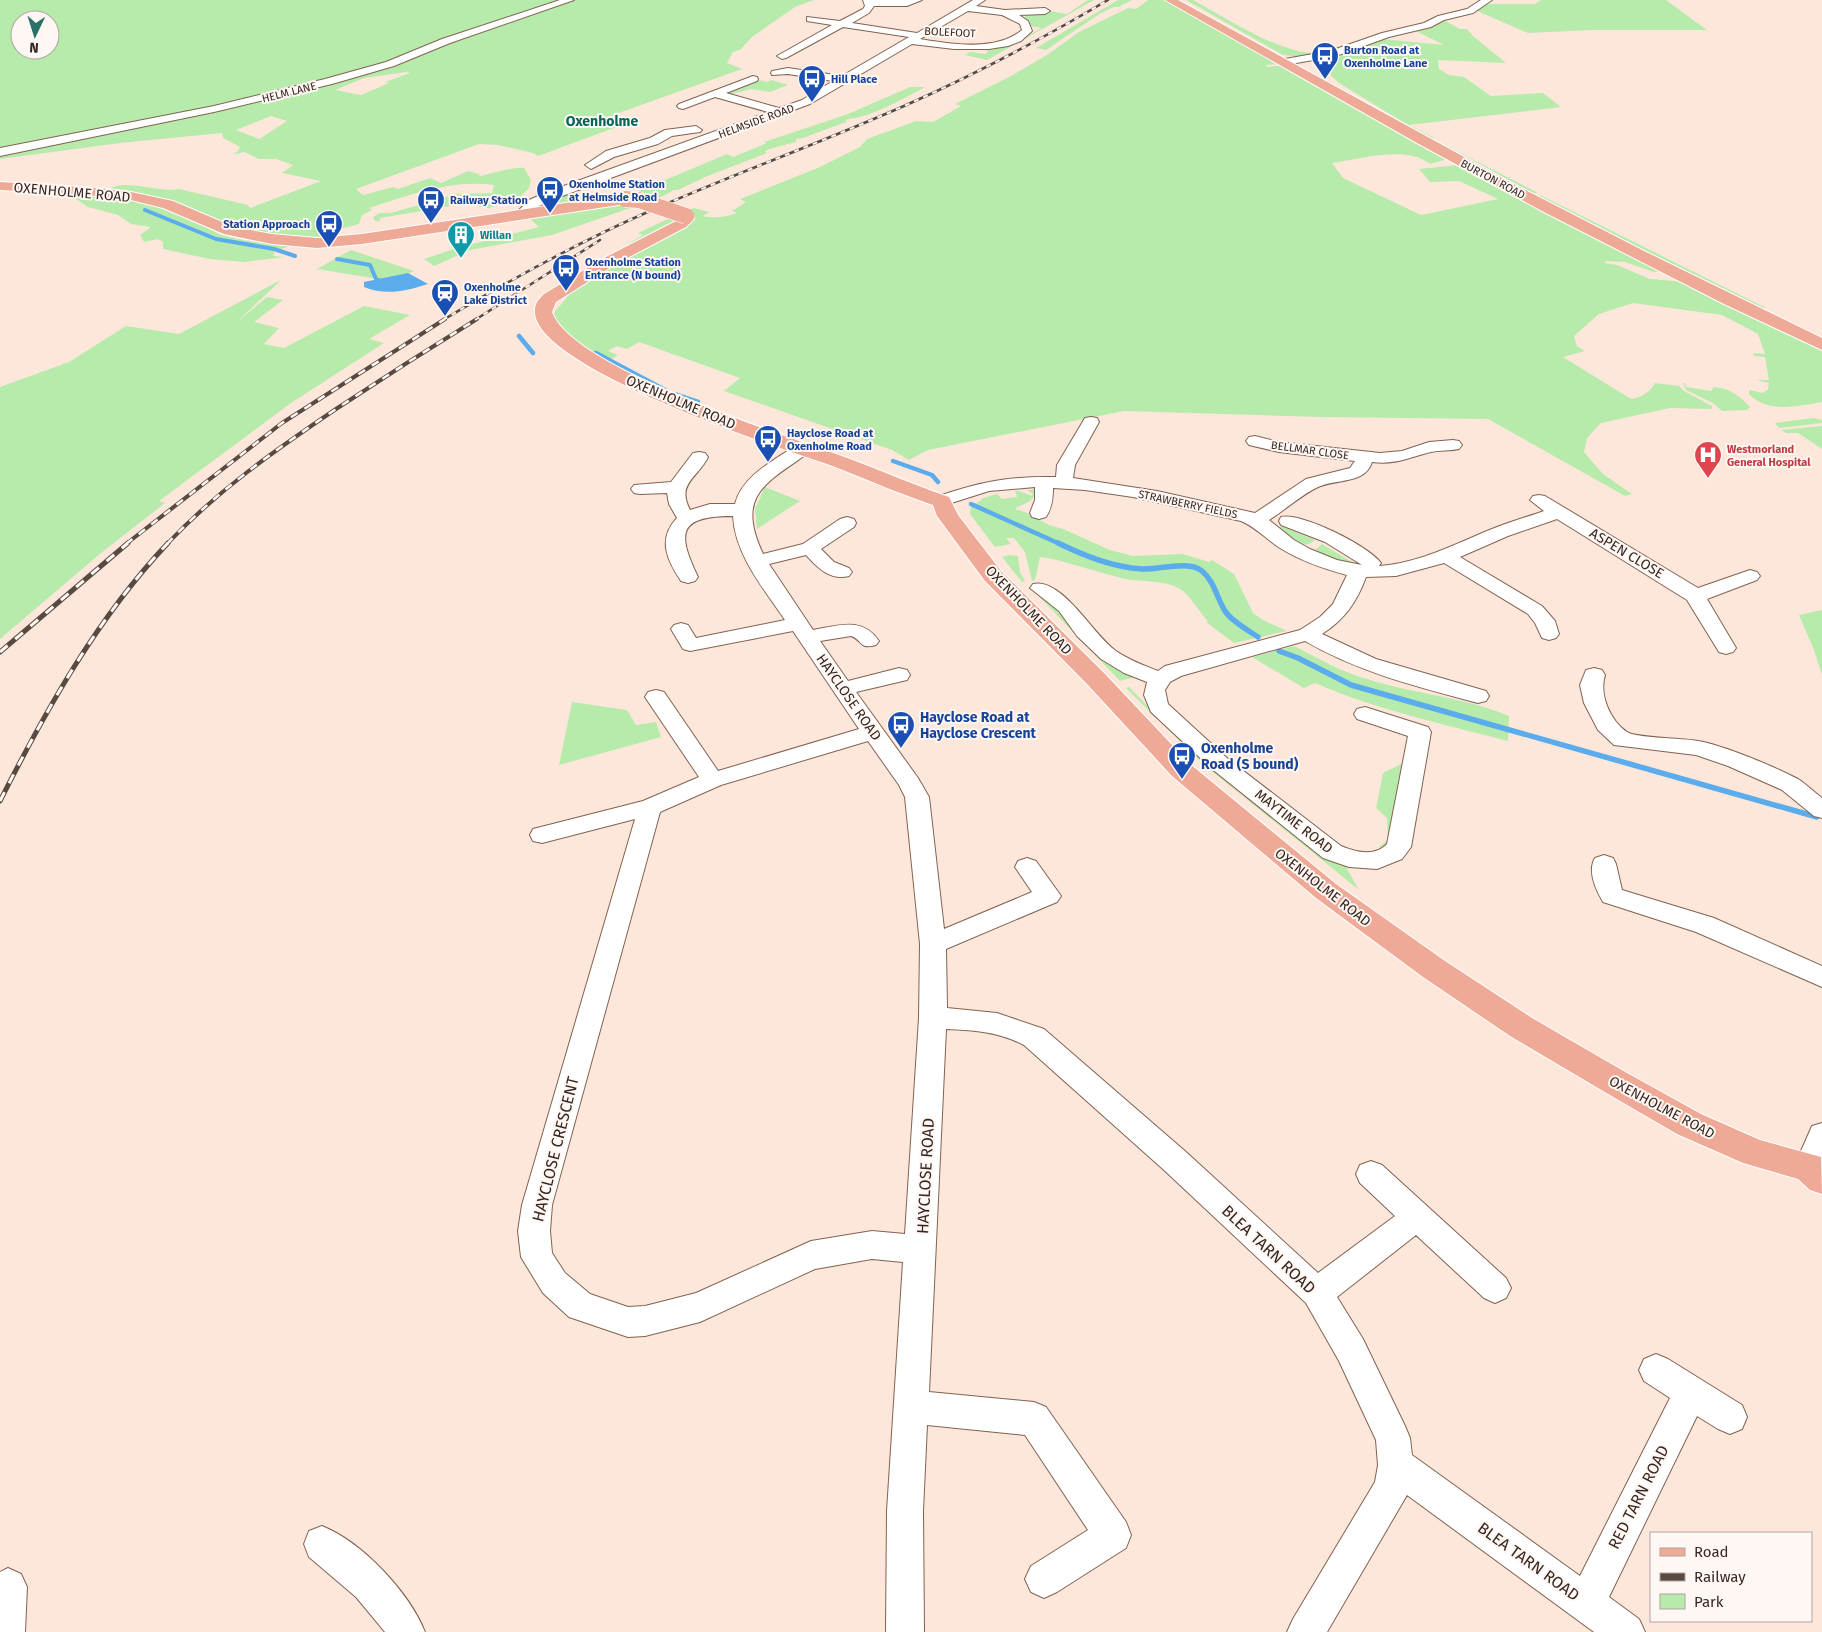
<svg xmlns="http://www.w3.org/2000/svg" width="1822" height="1632" viewBox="0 0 1822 1632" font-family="'Fira Sans',sans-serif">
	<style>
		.green { fill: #b6ebab; fill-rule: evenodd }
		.water { fill: #5aacec }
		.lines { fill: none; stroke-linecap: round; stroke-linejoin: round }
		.stream-far2 { stroke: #5aacec; stroke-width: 4 }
		.stream-far1 { stroke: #5aacec; stroke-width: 4.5 }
		.stream { stroke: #5aacec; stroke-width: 5.5 }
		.minor-casing { stroke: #826250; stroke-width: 2 }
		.major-casing { stroke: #fff; stroke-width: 2 }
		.minor { fill: #fff; fill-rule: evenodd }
		.major { fill: #eea997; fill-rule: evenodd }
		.rail-far2-casing { stroke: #584941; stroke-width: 2.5 }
		.rail-far1-casing { stroke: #584941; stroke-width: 4 }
		.rail-casing { stroke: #584941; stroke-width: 5 }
		.rail-far2 { stroke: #fff7f3; stroke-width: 2; stroke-dasharray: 5; stroke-linecap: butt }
		.rail-far1 { stroke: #fff7f3; stroke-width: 2.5; stroke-dasharray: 8; stroke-linecap: butt }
		.rail { stroke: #fff7f3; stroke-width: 3; stroke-dasharray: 10; stroke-linecap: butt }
		.major-bridge-casing { stroke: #fff; stroke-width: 17; stroke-linecap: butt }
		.major-bridge { stroke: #eea997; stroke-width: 16 }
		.labels { text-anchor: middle; stroke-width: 4; stroke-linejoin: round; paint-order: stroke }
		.far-street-label { font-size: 11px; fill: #362821; stroke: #fff7f3 }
		.far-transit-label { font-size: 11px; font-weight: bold; fill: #164399; stroke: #fff7f3; text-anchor: start }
		.far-culture-label { font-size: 11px; font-weight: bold; fill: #0d838f; stroke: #fff7f3; text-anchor: start }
		.far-health-label { font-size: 11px; font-weight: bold; fill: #be3a42; stroke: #fff7f3; text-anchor: start }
		.far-quarter-label { font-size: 14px; font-weight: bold; fill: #03655a; stroke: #fff7f3 }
		.street-label { font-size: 14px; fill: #362821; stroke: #fff7f3 }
		.transit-label { font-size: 14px; font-weight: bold; fill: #164399; stroke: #fff7f3; text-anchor: start }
		.near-street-label { font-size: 16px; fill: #362821; stroke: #fff7f3 }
	</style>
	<rect width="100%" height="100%" fill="#fde7da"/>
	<path class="green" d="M0,0H814L795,7L752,37L740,50L733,52L727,63L742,69L613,115L641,118L538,156L533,153L498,145L479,144L356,189L363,195L393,187L398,189L430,178L441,183L468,171L479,174L480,176C489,174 516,166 524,168L531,180L529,188L521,196L489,208L471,205L469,203L380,218V221H375L373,217L380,213H391L456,194L492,193L494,185C451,179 410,195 369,208L372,210L362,215L359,224L332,231L327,236L346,237C314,242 260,236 229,227C214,222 200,210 184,206C160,198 134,194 109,189C124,178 159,193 179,189L248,205L250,208L321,181L282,173L293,165L276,159H259L244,152L233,155L238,151L240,147L223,138L222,133L120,143L0,159ZM20,20H50V50H20ZM407,72L410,73L385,82L389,83L361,95L335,90L364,78ZM271,116L287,121L261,138L259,139L236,130Z
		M1088,0H1094L987,60L965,55L970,52L986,54L988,50L985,48L1020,40L1042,28L1030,26L1025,19V15L1050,11L1067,14Z
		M1118,0H1132L1120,6L1122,7H1114L1101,13L1046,50L1036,48Z
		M1148,0H1166L1281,64L1266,65L1267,67L1283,65L1448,159L1430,164C1407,145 1361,159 1332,163L1343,178L1421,215L1498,199L1459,181L1430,182L1419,169L1458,165L1663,271L1654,272L1625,262L1605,261V263L1617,265L1650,279L1686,282L1822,351V402C1797,406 1769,414 1749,394V390L1763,393L1768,389L1769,383L1756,380H1769L1765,357L1754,356L1753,353L1765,354L1758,334L1722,315L1633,303L1599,314L1574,336L1577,346L1585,351L1563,357L1631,399C1642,397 1649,393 1655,383L1679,386L1684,391L1712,406V409L1670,408L1601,423L1587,438L1584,452L1603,474L1632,494L1625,496L1488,419L1321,417L1124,411L928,450L909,460L892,450L724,391L740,378L639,342L627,349L617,346L608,351L618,355L606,362L574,343L552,318C555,307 567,302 570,290L690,222L686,211L694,208L709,212L703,216C714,219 726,217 737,213L732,211L746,202L740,199L820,167L860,147L867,139L916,121L933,122L961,106L955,104L1011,76L1047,55L1079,32L1128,8L1136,9Z
		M1186,0H1193C1226,18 1283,56 1320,53L1302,57L1283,55Z
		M1541,0H1666L1707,30H1592L1528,33L1475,10L1485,4H1535Z
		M1444,20L1460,29H1467L1473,36L1506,63L1438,60L1439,69L1449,75L1464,77L1491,96L1543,93L1561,107L1409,125L1434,138H1429L1339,83L1316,61L1336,58L1382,39L1444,45L1416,31L1434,27Z
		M759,80L767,82L772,80L788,85L770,92L751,89L728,95L725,93Z
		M910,87H925C904,98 871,118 847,119L846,122L803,138L796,139V142C786,145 774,147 765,151L767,153L705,177L678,190H673L671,192L655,200L561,207L548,200L571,192L586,198L639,191L727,154L733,157L767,143L764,142L848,114Z
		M1435,141H1437L1538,193H1532Z
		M68,194C104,192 144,199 178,211C194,217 206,229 222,235C244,242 268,243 291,246L274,251V256L285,257L244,262L210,259L163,249V242L158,239L144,242L140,235L151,227L131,224L118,215L88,207Z
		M1537,195H1540L1766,308H1763L1605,231Z
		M620,203L639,205L552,235L470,250L434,266L424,259L457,248L539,227L528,217Z
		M674,216L678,219L617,253H613L643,235L638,233Z
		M351,250L414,271L390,281L317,269Z
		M281,280L237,322L267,297L283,300L254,322L279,328L264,344L284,348L364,306L410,315L369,339L384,343L291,403L159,501L165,503L101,553L0,639V387L69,362L126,326L179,334Z
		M1683,383H1685L1686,387L1712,391L1713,387C1729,388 1739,395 1750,407L1747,410L1722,411L1713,403L1686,390Z
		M1814,418L1822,420V423L1779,428L1775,423Z
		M1822,426V449L1798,433H1786L1781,430Z
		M765,487L800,501L757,529L755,509Z
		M1036,489C1035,504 1023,502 1015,509L1025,512L1049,525L1063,529L1110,550L1133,556L1183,554L1209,562L1212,560L1234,574L1253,613L1263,620L1287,631L1234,643L1206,622L1208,621C1200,613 1189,594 1180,589C1165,580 1143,582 1126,579C1097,573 1069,561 1040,557L1035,580L1032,581L1025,552L1014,538H1006L1011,544L995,547L970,514L971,506L982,500L980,499L997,494L1002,499L1017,497L1015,491H1019L1032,496L1033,494L1027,490Z
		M1276,527H1283L1315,540L1309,544L1300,545Z
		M1322,544L1357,565L1340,562L1314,551Z
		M1009,555L1018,556L1020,572L1025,581L1022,582L1002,557Z
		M1030,587L1036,589L1138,676L1120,681Z
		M1822,610V675L1814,650L1799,615Z
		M1294,646C1318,658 1341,672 1367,679C1414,694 1464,697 1509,716L1508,741C1443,724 1377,710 1315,683L1304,688L1252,657Z
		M1129,687L1191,751L1240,793L1322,857L1343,862L1359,890L1203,764L1126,688Z
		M572,702L627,710L636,725L656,722L661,737L559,765Z
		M1403,763L1397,835L1384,851L1379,847L1388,840L1387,818L1376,808L1383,773Z"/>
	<path class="water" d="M408,273L428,284C406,291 386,296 364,287V282Z"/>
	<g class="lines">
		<path class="stream-far2" d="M145,210L216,239L274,249L295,256
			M337,259L370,265L376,279L383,282"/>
		<path class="stream-far1" d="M519,336L533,353
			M593,354L596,353L665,390
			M674,394L698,402
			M893,461L932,475L938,482
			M971,504L1060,544"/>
		<path class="stream" d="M1058,543C1085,556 1112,567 1142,569C1158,570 1189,560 1202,571C1214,581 1217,598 1225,611C1231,621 1248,630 1258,637
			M1279,651L1298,658L1351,685L1817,817"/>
		<defs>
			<path id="minor" d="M560,0H574L450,43L394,66L332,84L214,112L0,156V148L214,106L325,79L386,62L442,39Z
				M863,0H922L907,6H874L869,13L852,23L917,33L973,0H985L976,6L1005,10L1045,8L1050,11L1045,14L1019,15L1028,21L1032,31L1021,41L1008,46L989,49H954L912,44L810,104L557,198L539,206L526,218H516L514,215L529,200L547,192L768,112L715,97L683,109L679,108L677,106L679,104L753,76L757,77L758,79L757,81L726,93L779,108L802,100L833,81L788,74L772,75L771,73L772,71L788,68L842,76L909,37L843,27L786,58L782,59L777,56L832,25L807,21V17L840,21L863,9L865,6ZM968,11L1002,15L1020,24L1022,30C996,52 951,44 920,39Z
				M1481,0H1492L1473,13L1444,20L1431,27L1389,37L1336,56L1285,65L1280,62L1285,59L1330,51L1382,33L1424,23L1438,16L1467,9Z
				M696,126L702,130L700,132L672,136L658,144L614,157L591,169L585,165L606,151L650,138L665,130Z
				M1091,417L1097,418L1099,422L1075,465L1073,478L1157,491L1255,513L1306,479L1350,468L1355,461L1279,452L1249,445L1246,441L1249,437L1255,436L1279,442L1380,453L1402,451L1429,442L1453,440L1459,441L1462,445L1459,449C1450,451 1440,450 1431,452C1409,457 1397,465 1372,462C1366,484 1335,479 1318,487C1301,495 1285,510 1269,520L1294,540L1310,549L1337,560L1362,565L1325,542L1281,525L1279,521L1281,517C1301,512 1369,546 1381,563L1379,566C1420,563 1455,544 1492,529C1509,522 1527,517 1544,511L1530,500L1533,496L1539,495L1545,496L1698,588L1750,570L1757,572L1760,576L1757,580L1707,599L1736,648L1733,652L1726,654L1719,652L1687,600L1557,519L1508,536L1460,557L1542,606L1555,621L1559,634L1556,638L1549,640L1542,638L1535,623L1528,614L1444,563L1396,576L1366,577C1357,602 1344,620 1322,634L1376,659L1486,691L1489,696L1486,701L1478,703C1418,687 1358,672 1305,641L1181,676L1170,682L1165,690L1168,704L1228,759L1341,846C1355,852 1375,857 1387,844L1408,736L1357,719L1354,714L1357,709L1365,707L1428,727L1431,732L1411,847L1402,859L1377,869L1349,867L1323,858L1212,769L1151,712L1144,695L1147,682L1124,673L1101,659L1077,636L1059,611L1030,588L1033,584C1062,577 1093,635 1116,651C1129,660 1143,665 1158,671L1165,666L1300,630L1320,617L1333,604L1347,575C1324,569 1301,561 1280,548C1266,539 1257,528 1241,521L1133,497L1085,490L1053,488C1053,499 1052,508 1046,517L1039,519L1032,517L1030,513L1035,500V487L989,491L942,506L936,505L933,501L936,497C979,482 1009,476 1056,477L1057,465L1085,418Z
				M801,445L807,446L810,450L807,454C764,484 736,496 763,554L803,544L840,519L847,517L854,519L856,523L854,527L821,549L834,562L849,568L852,572L849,576C830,581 817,567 806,555L769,564L813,630C838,626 862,616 879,641L876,645C859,650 863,640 851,636L820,641L848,681L899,668L907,670L910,675L907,680L856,692L918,778L929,797L944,929L1032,892L1015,867L1018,861L1027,858L1036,861L1061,896L1057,902L946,949L947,1008L997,1013L1044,1029L1186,1152L1318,1273L1395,1216L1360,1183L1356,1174L1360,1165L1371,1161L1382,1165L1506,1278L1511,1288L1506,1298L1495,1303L1484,1298L1416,1235L1337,1297L1363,1339L1405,1426L1410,1438L1412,1455L1580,1576L1670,1398L1644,1381L1639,1370L1644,1359L1656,1354L1668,1359L1742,1405L1747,1417L1742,1429L1730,1434L1718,1429L1697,1416L1609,1597L1639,1619L1645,1632H1594L1407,1495L1327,1632H1287L1293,1619L1375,1482L1378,1465L1376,1440L1339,1361L1306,1303L1164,1170L1024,1045C999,1032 974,1030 946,1029L929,1392L1034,1402L1046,1407L1126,1522L1131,1535L1126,1548L1057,1592L1044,1598L1031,1592L1025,1579L1031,1566L1088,1530L1025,1435L927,1425L923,1511L924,1632H886L887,1511L903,1262L872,1259L815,1269L700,1322L645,1336L628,1337L569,1317L543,1293L521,1257L518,1231L522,1205L635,819L542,843L533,841L530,835L533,829L643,801L699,777L645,697L648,692L656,690L664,692L718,771L859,729L793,631L690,651L683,649L671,629L674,625L681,623L688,625L696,638L785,620C764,589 735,555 733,516C679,516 676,532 698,577L695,581L688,583L681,581C667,560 657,539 677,518L669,504L667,493L640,494L634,493L631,489L634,485L671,482L693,453L699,452L705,453L708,457C698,478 676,483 690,510L710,504H735C742,476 773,461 795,446ZM868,741L899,785L905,797L920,944L919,1018L905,1234L872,1231L811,1241L696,1293L645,1306L628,1307L590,1294L565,1273L552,1253L550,1231L552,1205L660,812L721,785Z
				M1594,668L1602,670L1605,675C1599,695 1610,720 1627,732C1635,738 1684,738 1698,741C1723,745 1775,767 1798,779C1806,784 1814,792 1822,798V818L1814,816L1782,790L1728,766L1696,755L1614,745L1598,730L1584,703L1580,685L1586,670Z
				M1604,855L1613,858L1616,864L1622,890L1714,918L1822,966V987L1696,932L1603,902C1596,890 1587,871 1595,858Z
				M1822,1123V1171L1820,1176L1809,1180L1798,1176L1794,1167L1812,1126Z
				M322,1526C362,1542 409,1592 425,1632H385L356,1597L309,1557L304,1544L309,1531Z
				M8,1568L21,1574L27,1587L25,1632H0V1572Z"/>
			<path id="major" d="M1165,0H1178L1508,181L1644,251L1822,338V350L1724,304L1542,211L1417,143Z
				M0,182L100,188L131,192L173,201L234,227L272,234L317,238L362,234L625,194L630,196L633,199L630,202L625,204L362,244L317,248L272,244L224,234L163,208L131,200L100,196L0,190Z
				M686,211L691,213L694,219L686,227L616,264L556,302L552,312C572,369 790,437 850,459C883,471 916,486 949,497L958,515L1001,571L1105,674L1190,764L1336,884L1445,961L1532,1018L1627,1073L1701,1114L1760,1140L1821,1157L1822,1194L1810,1190L1798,1179L1743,1163L1677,1134L1603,1091L1510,1036L1423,977L1316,898L1172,776L1087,684L985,581L937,516L933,505C897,493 862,477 827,464C780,448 530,366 535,310C535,303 539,299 544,294L604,258L676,221L681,213Z"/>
		</defs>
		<use href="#minor" class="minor-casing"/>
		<use href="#major" class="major-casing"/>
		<use href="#minor" class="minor"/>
		<use href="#major" class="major"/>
		<defs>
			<path id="rail-far2" d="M443,320C510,280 578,242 650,211C734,174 820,143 904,106C974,75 1042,39 1108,0
				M475,320L600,240"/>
			<path id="rail-far1" d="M126,544L282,423L445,319
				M167,544C218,490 274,451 336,409C383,378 430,348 477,319"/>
			<path id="rail" d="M0,652L128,543
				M0,801C46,710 97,618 168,543"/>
		</defs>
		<use href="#rail-far2" class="rail-far2-casing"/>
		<use href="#rail-far1" class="rail-far1-casing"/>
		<use href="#rail" class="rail-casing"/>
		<use href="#rail-far2" class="rail-far2"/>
		<use href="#rail-far1" class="rail-far1"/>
		<use href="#rail" class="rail"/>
		<defs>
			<path id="major-bridge" d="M625,199L639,200L686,216"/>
		</defs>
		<use href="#major-bridge" class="major-bridge-casing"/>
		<use href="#major-bridge" class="major-bridge"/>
	</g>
	<defs>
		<symbol id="bus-pin" viewBox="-11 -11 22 30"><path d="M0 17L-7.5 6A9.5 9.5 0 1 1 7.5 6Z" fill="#1a4fb4" stroke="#fff7f3"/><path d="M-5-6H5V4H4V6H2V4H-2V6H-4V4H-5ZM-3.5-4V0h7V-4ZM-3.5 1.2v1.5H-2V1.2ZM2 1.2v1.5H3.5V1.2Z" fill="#fff"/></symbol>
		<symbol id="building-pin" viewBox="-11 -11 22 30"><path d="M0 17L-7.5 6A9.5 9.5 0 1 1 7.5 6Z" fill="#0f9aa8" stroke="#fff7f3"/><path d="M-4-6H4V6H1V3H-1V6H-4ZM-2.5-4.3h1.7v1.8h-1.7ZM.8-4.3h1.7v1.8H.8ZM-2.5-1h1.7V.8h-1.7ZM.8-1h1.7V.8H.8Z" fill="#fff"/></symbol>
		<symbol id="station-pin" viewBox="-11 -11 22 30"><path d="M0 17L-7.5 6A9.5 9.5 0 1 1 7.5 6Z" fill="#1a4fb4" stroke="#fff7f3"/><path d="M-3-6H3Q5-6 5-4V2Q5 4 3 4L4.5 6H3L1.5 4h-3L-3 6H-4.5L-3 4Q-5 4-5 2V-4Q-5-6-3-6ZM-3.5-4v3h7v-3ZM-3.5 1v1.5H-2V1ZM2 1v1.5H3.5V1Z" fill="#fff"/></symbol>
		<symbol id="hospital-pin" viewBox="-11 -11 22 30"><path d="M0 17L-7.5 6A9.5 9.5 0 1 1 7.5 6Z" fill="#e0444e" stroke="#fff7f3"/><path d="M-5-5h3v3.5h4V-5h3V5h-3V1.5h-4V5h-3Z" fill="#fff"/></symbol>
	</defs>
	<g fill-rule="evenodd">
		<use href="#bus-pin" x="1309" y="40" width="32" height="43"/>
		<use href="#bus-pin" x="796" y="63" width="32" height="43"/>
		<use href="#bus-pin" x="534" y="174" width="32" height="43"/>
		<use href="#bus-pin" x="415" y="184" width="32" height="43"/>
		<use href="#bus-pin" x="313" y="208" width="32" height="43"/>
		<use href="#building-pin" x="445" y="219" width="32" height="43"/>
		<use href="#bus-pin" x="550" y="252" width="32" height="43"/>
		<use href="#station-pin" x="429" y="277" width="32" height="43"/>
		<use href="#bus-pin" x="752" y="423" width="32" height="43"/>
		<use href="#hospital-pin" x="1692" y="439" width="32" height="43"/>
		<use href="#bus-pin" x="885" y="709" width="32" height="43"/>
		<use href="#bus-pin" x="1166" y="740" width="32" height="43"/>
	</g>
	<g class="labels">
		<g class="far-street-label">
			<text transform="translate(950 32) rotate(3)" y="4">BOLEFOOT</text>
			<text transform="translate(289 92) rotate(-14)" y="4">HELM LANE</text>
			<text transform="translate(756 121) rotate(-20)" y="4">HELMSIDE ROAD</text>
			<text transform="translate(1493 179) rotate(28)" y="4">BURTON ROAD</text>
			<text transform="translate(1310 450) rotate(8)" y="4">BELLMAR CLOSE</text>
			<text transform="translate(1188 504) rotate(12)" y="4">STRAWBERRY FIELDS</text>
		</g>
		<g class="far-transit-label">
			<text x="1344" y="54">Burton Road at<tspan x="1344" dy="13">Oxenholme Lane</tspan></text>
			<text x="831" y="83">Hill Place</text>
			<text x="569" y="188">Oxenholme Station<tspan x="569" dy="13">at Helmside Road</tspan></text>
			<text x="450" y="204">Railway Station</text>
			<text x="310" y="228" text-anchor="end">Station Approach</text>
			<text x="585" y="266">Oxenholme Station<tspan x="585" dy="13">Entrance (N bound)</tspan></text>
			<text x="464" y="291">Oxenholme<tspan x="464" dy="13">Lake District</tspan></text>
			<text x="787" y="437">Hayclose Road at<tspan x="787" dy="13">Oxenholme Road</tspan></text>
		</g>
		<g class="far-culture-label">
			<text x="480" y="239">Willan</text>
		</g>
		<g class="far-health-label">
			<text x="1727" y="453">Westmorland<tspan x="1727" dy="13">General Hospital</tspan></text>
		</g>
		<g class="far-quarter-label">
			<text x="602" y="126">Oxenholme</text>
		</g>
		<g class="street-label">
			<text transform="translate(72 192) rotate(5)" y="5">OXENHOLME ROAD</text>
			<text transform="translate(681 402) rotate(23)" y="5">OXENHOLME ROAD</text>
			<text transform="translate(1627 553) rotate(31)" y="5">ASPEN CLOSE</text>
			<text transform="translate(1029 610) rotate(46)" y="5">OXENHOLME ROAD</text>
			<text transform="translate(849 697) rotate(55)" y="5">HAYCLOSE ROAD</text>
			<text transform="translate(1294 821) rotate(38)" y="5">MAYTIME ROAD</text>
			<text transform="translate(1323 887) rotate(38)" y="5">OXENHOLME ROAD</text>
			<text transform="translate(1662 1107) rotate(28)" y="5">OXENHOLME ROAD</text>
		</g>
		<g class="transit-label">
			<text x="920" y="722">Hayclose Road at<tspan x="920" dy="16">Hayclose Crescent</tspan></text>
			<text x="1201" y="753">Oxenholme<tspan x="1201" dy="16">Road (S bound)</tspan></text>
		</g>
		<g class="near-street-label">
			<text transform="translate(555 1149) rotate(-76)" y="6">HAYCLOSE CRESCENT</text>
			<text transform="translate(925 1176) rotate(-87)" y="6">HAYCLOSE ROAD</text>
			<text transform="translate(1269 1249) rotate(43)" y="6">BLEA TARN ROAD</text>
			<text transform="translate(1638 1497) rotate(-63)" y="6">RED TARN ROAD</text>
			<text transform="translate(1529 1561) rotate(36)" y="6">BLEA TARN ROAD</text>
		</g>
	</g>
	<rect x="1650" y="1532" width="162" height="90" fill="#fff7f3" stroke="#afa49f"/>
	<rect x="1660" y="1548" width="25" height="8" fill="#eea997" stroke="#afa49f"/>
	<text x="1694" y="1557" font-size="15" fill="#362821">Road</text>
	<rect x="1660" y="1573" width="25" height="8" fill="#584941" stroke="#afa49f"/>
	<text x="1694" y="1582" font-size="15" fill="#362821">Railway</text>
	<rect x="1660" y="1594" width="25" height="15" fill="#b6ebab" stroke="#afa49f"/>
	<text x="1694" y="1607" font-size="15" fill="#362821">Park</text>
	<g transform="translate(35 35) rotate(184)"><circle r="24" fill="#fff7f3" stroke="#afa49f"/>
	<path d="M0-4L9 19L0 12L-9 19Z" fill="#2a7167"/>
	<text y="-8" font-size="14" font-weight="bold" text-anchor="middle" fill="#362821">N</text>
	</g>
</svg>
